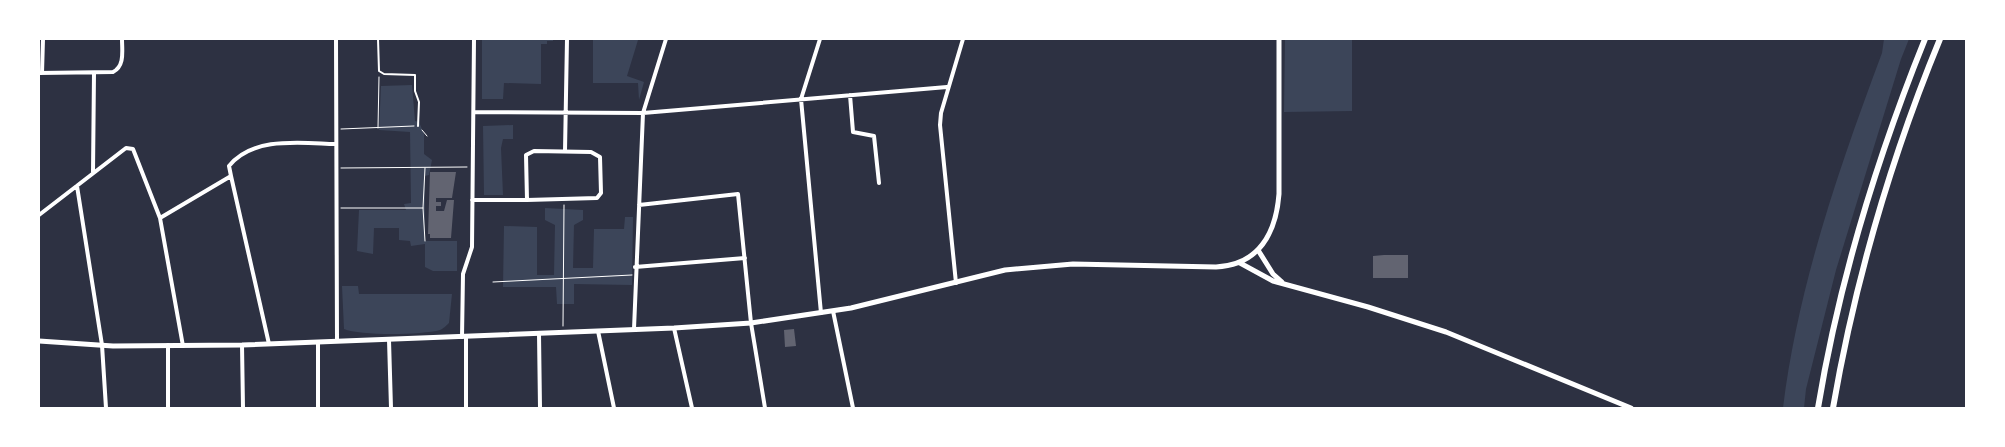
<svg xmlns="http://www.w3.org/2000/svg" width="2005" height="447" viewBox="0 0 2005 447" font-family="'Fira Sans',sans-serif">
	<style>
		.green { fill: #3c4559 }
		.building { fill: #626471 }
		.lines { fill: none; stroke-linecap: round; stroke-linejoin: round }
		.path { stroke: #fff; stroke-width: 1 }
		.service { stroke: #fff; stroke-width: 2 }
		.minor { stroke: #fff; stroke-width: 4 }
		.tertiary { stroke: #fff; stroke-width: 5 }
		.trunk { stroke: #fff; stroke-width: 6 }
	</style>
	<rect width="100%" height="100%" fill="#2d3142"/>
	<path class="green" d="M482,39H553V41H547V44H541V84L504,83L503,99H482Z
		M1285,39H1352V111L1284,112Z
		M1884,39H1909L1901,59L1836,270L1806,389L1804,408H1783C1798,286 1839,168 1882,53Z
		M593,40H638L627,76L644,82L639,100L638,83H593Z
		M412,85L415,121L419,122L424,134V154L432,160L429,175L425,176V241H457V271H433L425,267V244L411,246L410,241L399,240V228H374L373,254L357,251L359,210H406L404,204L411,203L410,132L379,130L381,86Z
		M513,125V139H503L501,148L503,195H484L483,126Z
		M545,208L583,210V220L574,225L573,268H593L594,229H624L625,217H633L632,285L574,284V304H557L556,287H503L504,226L537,227V275H554L555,225L545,220Z
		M342,286H358L359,294H452L449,323C447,325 443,329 440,330C422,335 360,336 344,329Z"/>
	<path class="building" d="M430,172H456L452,198H436V202H441V206H436V211H444L447,200H454L451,238H430V234H428Z
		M1384,255H1408V278H1373V256Z
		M794,329L796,346L785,347L784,330Z"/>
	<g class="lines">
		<path class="path" d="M378,128L379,77
			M341,129L414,126
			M422,130L427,136
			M341,168L467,167
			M425,168L423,208L425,241
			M341,208H423
			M493,282L632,275
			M563,326L564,205"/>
		<path class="service" d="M378,39L379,71L384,74L415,75V91L419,102L418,126"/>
		<path class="minor" d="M336,39L337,341
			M820,39L801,99L821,313
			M39,73L113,72C125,66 122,51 122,39
			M42,73L43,39
			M850,95L853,132L874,136L879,183
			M474,112L643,113L947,87
			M534,151L591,152L600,157L601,193L597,198L527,200L526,155Z
			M565,151L567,39
			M93,172L94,73
			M231,176L269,344
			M77,186L102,345L106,408
			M472,200H527
			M639,205L738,194L751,323L765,408
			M39,215L126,148L133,149L160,218L183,346
			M160,218L231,176L229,166C253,136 301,143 335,144
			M635,267L745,258
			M956,283L940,125L941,113L963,39
			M833,311L853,408
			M674,328L692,408
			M634,329L643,113L666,39
			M598,331L614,408
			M539,334L540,408
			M466,336V408
			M462,337L463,274L472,247L474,39
			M389,340L391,408
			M318,342V408
			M168,345V408
			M242,345L243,408"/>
		<path class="tertiary" d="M1258,250L1273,274L1282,282
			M1240,263L1273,281L1368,307L1446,332L1631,408
			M39,341L113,346L242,345L674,328L751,323L851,308L1005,270L1073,264L1216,267C1259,265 1276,233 1279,194V39"/>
		<path class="trunk" d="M1818,408C1839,281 1877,158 1925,39
			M1833,408C1855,281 1891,158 1940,39"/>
	</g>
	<rect width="2005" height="447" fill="none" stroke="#ffffff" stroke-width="80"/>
</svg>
